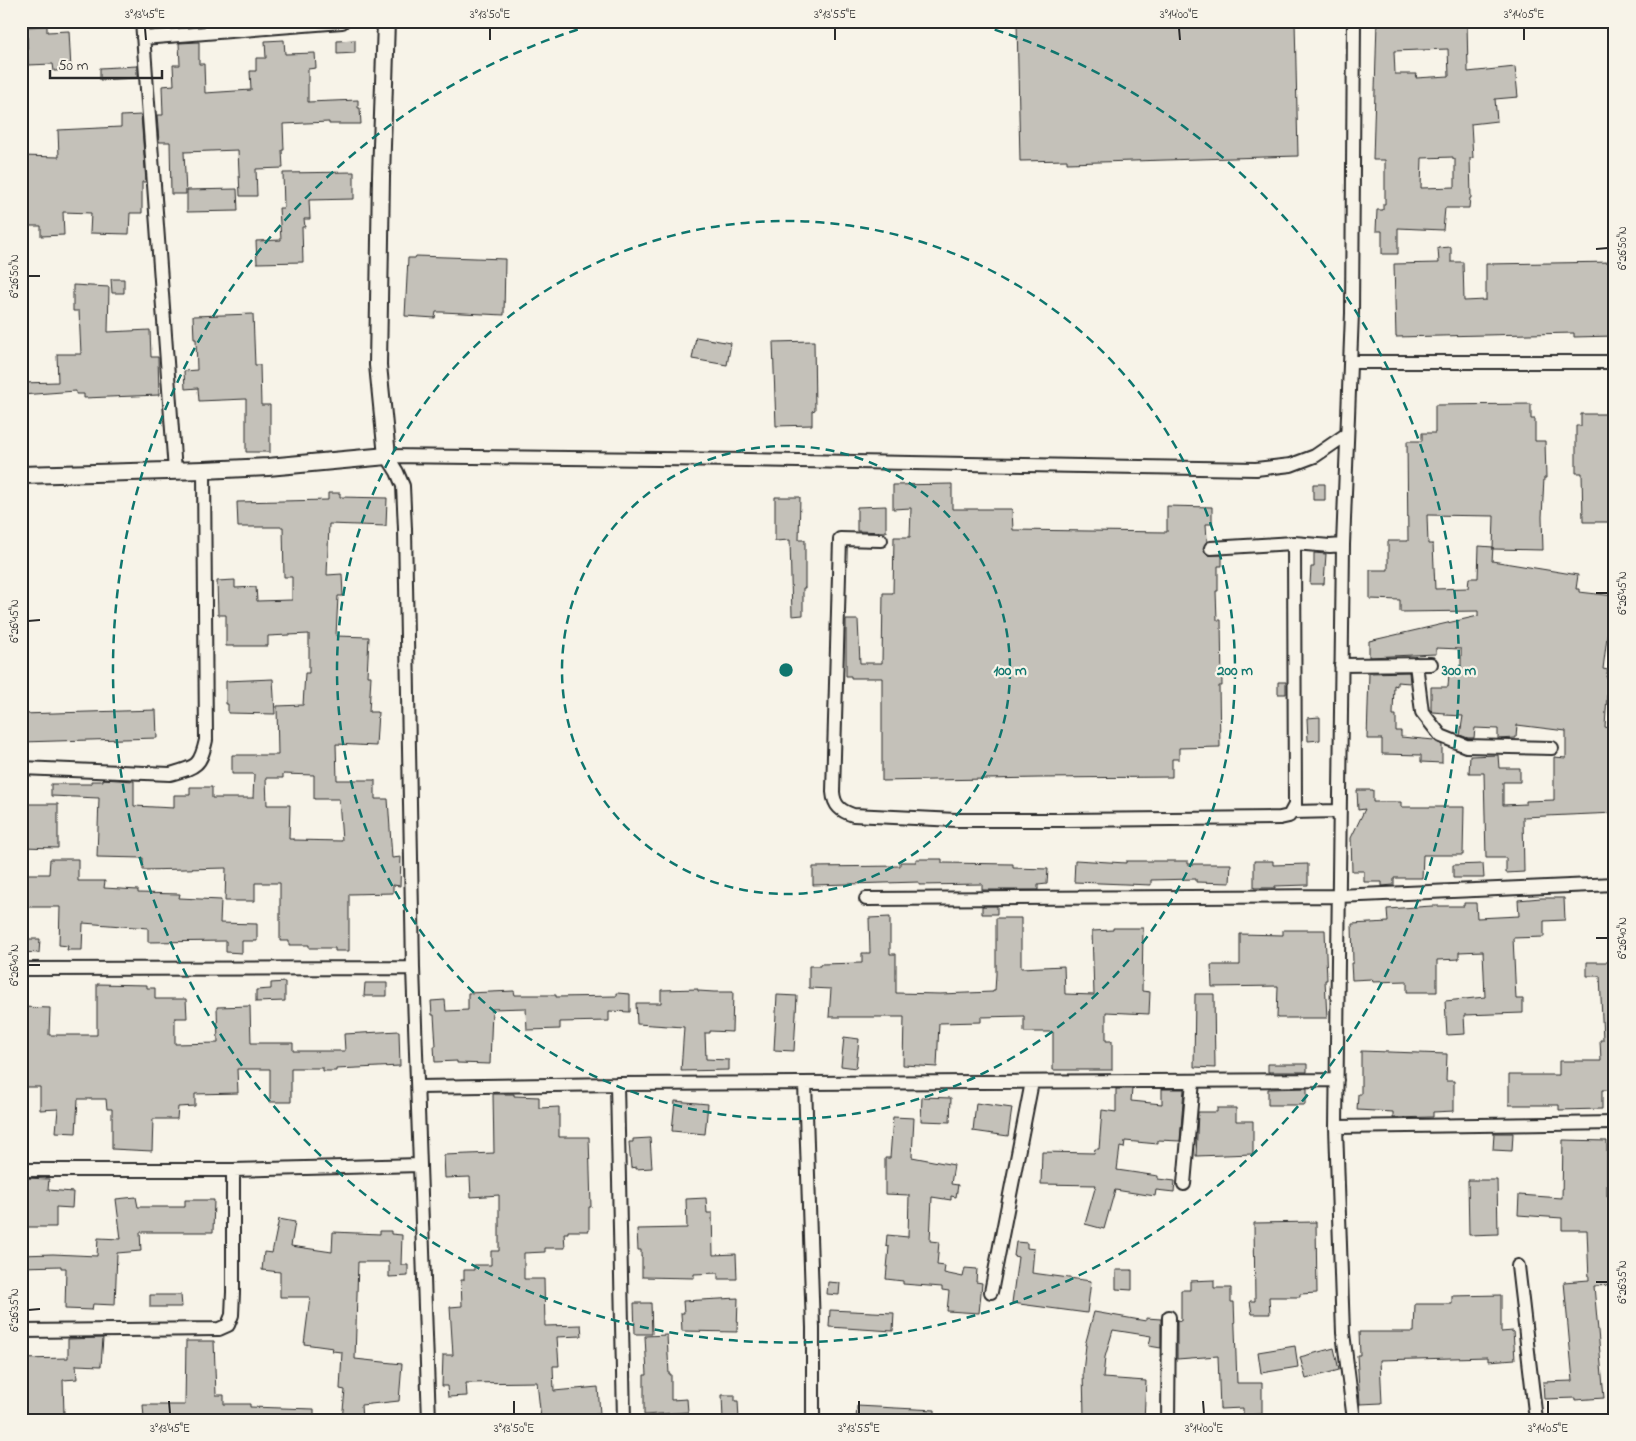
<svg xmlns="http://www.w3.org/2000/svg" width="1636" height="1441" viewBox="0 0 1636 1441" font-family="'Indie Flower',sans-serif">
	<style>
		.building { fill: #c4c1b9; stroke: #2b2b2b; fill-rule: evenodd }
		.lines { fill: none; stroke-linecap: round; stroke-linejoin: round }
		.minor-casing { stroke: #2b2b2b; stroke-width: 16 }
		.tertiary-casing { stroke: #2b2b2b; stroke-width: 20 }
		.minor { stroke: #f7f3e8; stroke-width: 12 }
		.tertiary { stroke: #f7f3e8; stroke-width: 16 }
		.ticks { fill: none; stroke: #2b2b2b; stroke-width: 2 }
		.ring { fill: none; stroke: #0f766e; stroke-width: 2.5; stroke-dasharray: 9 6 }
		.centre { fill: #0f766e; stroke: #f7f3e8; stroke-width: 2.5 }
		.ring-label { font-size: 15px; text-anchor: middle; font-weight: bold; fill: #0f766e; stroke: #f7f3e8; stroke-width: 4.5; stroke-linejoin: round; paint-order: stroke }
		.neatline { fill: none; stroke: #2b2b2b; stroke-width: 2 }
		.ticks-label { font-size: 12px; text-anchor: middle; fill: #2b2b2b }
	</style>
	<rect width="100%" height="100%" fill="#f7f3e8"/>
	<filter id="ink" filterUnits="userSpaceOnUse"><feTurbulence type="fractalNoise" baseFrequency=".02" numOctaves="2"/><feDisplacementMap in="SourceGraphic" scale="10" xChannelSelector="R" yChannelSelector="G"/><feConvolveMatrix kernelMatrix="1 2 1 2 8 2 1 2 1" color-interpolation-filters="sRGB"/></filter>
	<g filter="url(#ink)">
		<path class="building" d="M1017,21H1295L1298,156L1067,163V160L1020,161Z
			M1377,21H1467L1468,72L1515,67L1518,97L1495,99L1497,121L1471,124L1473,158H1470L1471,198H1470L1469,208H1445L1443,230L1398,228V254H1382V231H1376L1377,210H1383V204H1385V160H1373ZM1448,49L1449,76L1416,78L1417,74H1395L1394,51ZM1453,157V159H1455V187L1421,188L1422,158Z
			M47,26V32L69,31L71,70L54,71L53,64L28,65L27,27Z
			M284,40L285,54L315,53L316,68L308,69V102L358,100V108H360L361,124H329V122L283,124L284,150H282L283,168L256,169L257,196H240L238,150L184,152L186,194H171L170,142H159L157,115H163L162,86L174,85L173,65H180L179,43L199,42V64H204L205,93L251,90L250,71H256V58H266L265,41Z
			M355,40V53L337,54V41Z
			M137,66V78L100,80V68Z
			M141,115L146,182H142V213H130L129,234L90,233L91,213L63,212L64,235L41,236V226H21V156L59,157L58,130L121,127V116Z
			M354,172V199L309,200L310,219H304L305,227H302L303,262L257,263L256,241L281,240L279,208H284L283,173Z
			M237,189L238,211L187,212V190Z
			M1451,247V262H1463L1464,301L1486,300V264L1615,262V336L1574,337V333L1396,337L1394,264L1439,263L1438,248Z
			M416,256L505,259L504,315L442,312H436L435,318L405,316L408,258H415Z
			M111,279H124V293H112Z
			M73,285L109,287L108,332L150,330L151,357H158L159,395L84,398V394H76V391L21,395V383L58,382L57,354H81L79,311H73Z
			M253,314L255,365H260L261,405H270V452H246V399L199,401L198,388L185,389L184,371L197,370L196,339H194L193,316Z
			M696,337L731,343L727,365L692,359Z
			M814,341L815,410L812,411V425L776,426L773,342Z
			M1531,404V419H1535V441H1545L1546,478H1544L1542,517L1543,550L1493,549L1494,516L1427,515L1428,544H1433L1435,589L1468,588L1469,578H1478L1479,546L1493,547L1492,561L1578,575L1576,589H1579V592L1615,596V630L1608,629L1603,669L1608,670L1606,677L1615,680V697L1607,695L1605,727L1609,728V733H1615V813L1523,817L1524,872L1506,873V858H1486L1484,773H1469L1470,756L1498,755L1499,768H1520V782H1503V805L1526,804V801L1554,800V757L1566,758V731L1517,725L1516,738L1498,739V729L1475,728L1474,738H1468L1460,735L1463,716L1445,715V713L1433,712L1431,710V687H1448L1449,673H1461V649L1436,648V654L1369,657V641L1478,616V611L1400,612V600L1370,599V570H1388V541H1408L1407,441H1422V433H1435V405Z
			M1581,414H1615V522H1583L1582,473H1576V426H1581Z
			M952,484V509H1012L1013,530L1167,532V506L1212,507V524H1206L1207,541L1203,548L1205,553L1208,555H1222V566H1218V591H1216L1217,620H1221L1222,686H1219L1220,747L1179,748V759H1172V777L1039,778L882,781V678H851V676H846V620H858L860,663H882L883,593H893L894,537H910L911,508L893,509V485Z
			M1313,484H1325V500H1313Z
			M328,493H340V497L387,498L386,526L329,524L327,575L342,574L343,596H338L336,636L369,637L367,676H371L369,712H378L376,746L336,744L337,780H375V799H388L392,858L401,857L400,886L393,885V893L349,894V951H335V948H309V945H289V941H280V883H255V901H225L226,868L143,870V858L97,857L99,798L51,796V784H91V781H103V779L134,781V806L174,808V795H190V787H212V798H253L254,774H232V755H278L277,706L303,705L305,673H309V634L268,636V646H226V615H218L217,581L235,580V588L256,587L257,601L292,600V577H284L283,527H238L237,502L328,500ZM283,774L314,775V799H339L342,841L294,840V839H289L290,805H267L266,778H283Z
			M775,497H800L799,540H805V588H803V615L792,616L790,540L775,541Z
			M886,506V532L857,531V507Z
			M1314,553L1326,554L1324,584H1310L1311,567H1314Z
			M1409,672L1410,683L1397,682V686L1394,685L1393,715H1396V731H1401V737L1434,740L1442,745V763L1421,762V755L1382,754V739H1367L1369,673Z
			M273,679L275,714L228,713V704H226V681Z
			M1278,682H1286V694H1278Z
			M156,710L157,738L22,742L21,714Z
			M1320,717V740L1308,741L1307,718Z
			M1357,790H1373V802H1401V807H1464L1463,855H1423L1422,878H1394V885L1382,886V882H1364V871H1352L1351,838L1365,809L1358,810Z
			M21,804H58V848L21,847Z
			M50,859H78V881H105L104,888L138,890V893L180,894L179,898L221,900L220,923L257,924V941H242V953L226,952V941L148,942V928L83,923L82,950H67L68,946L59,945L60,907H21V874H49Z
			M916,859H942V863L1013,864V868L1048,869L1047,884L1038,885V890H982V884L919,885V882L813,885V867L900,866V862H916Z
			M1075,860L1126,863V861H1188V864H1231L1230,883L1196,882V879L1151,880V885L1074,882Z
			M1254,861H1273V865L1308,864V885L1275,886V888H1254Z
			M1483,864L1484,878H1453V865Z
			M1541,898H1564L1565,920L1544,921V937L1513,938L1516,999H1523V1013L1464,1015L1465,1034L1447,1035L1445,1001L1485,997L1483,951L1459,952V959L1437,960V992H1407V981L1373,982L1372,979L1352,980L1351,963H1353L1352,924L1388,922L1387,909L1432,906H1464V903H1476L1477,918L1519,916L1518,900Z
			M982,906H997V914H982Z
			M890,917V954H896V993L940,994L993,992V991H995L996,974V918H1021V968L1064,966L1065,994L1094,995L1092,931L1113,930V928H1143L1142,991L1150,992L1149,1014L1106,1012V1041H1112V1070H1053V1032H1024V1016L981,1017V1022L939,1023L937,1067L903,1065L904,1017H829L831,989L809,988V966H820V964L862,963V953H870L869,918Z
			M1283,930H1325L1327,980H1325L1327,1018H1277L1278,986L1212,987L1211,965H1240V934L1283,935Z
			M21,939H40L39,953L21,952Z
			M1587,962H1615V1090H1602V1109L1559,1110V1105H1509V1075H1559V1061H1601L1600,1040H1603L1600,976H1587Z
			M285,982V1001L256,1002V990L271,989V983Z
			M365,983H387V996H364Z
			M97,984L147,985V988H155V999H186L187,1018H175V1044L218,1043L217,1007L250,1006L251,1043H293V1051H345L344,1034L399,1031L400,1066L336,1069V1071H323V1068H291V1102H270V1069H237L238,1093L195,1094V1106L178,1107L177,1119H153L152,1151L112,1149V1109H107L106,1099H78L76,1133L56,1132L58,1109L40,1110V1087H21V1007L50,1008L49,1035H97Z
			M698,989V991L714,992H733L732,1032L710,1031V1033H705L706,1059L729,1060V1070L681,1071L684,1027L637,1024L636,1003H661V990Z
			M514,991L515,995H556V997L617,996V993L630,994V1012L609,1011V1021L560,1022V1029L527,1030L526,1008L492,1009L490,1064L457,1063V1061L435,1062L434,1046H436L434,1015H432L431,1001L445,1000L446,1011L468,1010V993Z
			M1195,994H1214L1215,1068L1194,1067Z
			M777,995L797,996L794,1051L774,1050Z
			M844,1037L859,1039L856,1068L841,1066Z
			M1361,1051L1447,1054L1446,1081H1454V1111L1433,1112V1117L1393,1118V1112L1357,1110L1358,1094H1361Z
			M1268,1064H1307V1072H1268Z
			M1307,1088V1099H1305V1105H1268V1089Z
			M1116,1089H1132L1131,1101L1162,1104V1089H1184L1180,1141L1158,1140V1144L1125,1141L1124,1148L1120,1147L1117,1170L1158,1176V1179L1175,1181L1174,1192L1156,1190L1155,1196L1115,1190L1104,1229L1085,1224L1096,1185L1041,1184L1042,1152L1094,1153L1095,1149H1099L1102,1110L1116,1112Z
			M493,1094H514V1096L539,1097V1108L559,1107V1137H589L591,1207H589V1231H568V1233H564L565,1248H545V1252L524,1253V1279H544L545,1326L581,1325L582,1336L557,1337L559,1366H553L554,1391L598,1387L600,1414L541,1419L537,1382L466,1383L467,1396L448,1397L447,1386H442L443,1355H453L450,1307L462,1306L461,1280H464V1270H474V1265H491V1251H499V1195L471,1197L470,1177L445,1178L444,1155L494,1153Z
			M922,1097L951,1098L950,1122L921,1121Z
			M675,1101L708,1104L705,1134L672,1131Z
			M976,1103L1012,1108L1008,1136L973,1131Z
			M1217,1108H1236V1121H1253V1154L1196,1156L1198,1112H1217Z
			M893,1117L914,1118L912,1157L954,1165L951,1184L958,1185L956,1197L951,1196V1200L932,1197L930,1241L939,1242L937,1265L945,1266L944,1273L963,1277L965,1268L977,1269L976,1282L982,1283L979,1313L947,1311L949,1291L942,1290V1287L903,1284V1281L886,1279L889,1247L886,1246L887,1235L908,1237L909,1195L885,1194V1158H890Z
			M1494,1133H1513L1512,1151L1493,1150Z
			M650,1138L652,1168L636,1169V1167L631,1168L629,1142H633V1139Z
			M1563,1140L1607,1141V1196H1615V1285L1594,1286L1604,1398L1575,1400V1398L1544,1399L1543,1382L1573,1381L1564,1282L1589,1280L1587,1230H1562V1218L1518,1215L1519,1195L1562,1198Z
			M25,1178L49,1179L48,1190L73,1192L72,1208L56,1207V1227H24Z
			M1468,1180H1497L1498,1234L1469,1235Z
			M136,1197L138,1207H185V1200H214L213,1232H140L141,1251L117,1253L115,1305L93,1304L92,1310L65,1309L66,1268H61V1266L21,1267V1255L53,1254L97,1256L98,1238L121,1239L116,1199Z
			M706,1198L707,1213H712L713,1255L736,1254L737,1279H718V1273L694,1274V1278L642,1277V1257H641V1250H638L637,1229L687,1228L686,1199Z
			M279,1219L295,1222L291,1246L332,1252L333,1232L380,1234V1231H391V1234L402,1235L401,1265H408V1276L389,1277V1262H358L355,1359L402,1364L399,1401L361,1405L362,1420H342L345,1390L340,1389L342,1352L332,1351L333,1348L304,1344L310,1297H280V1272L262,1270L264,1252L272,1253Z
			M1316,1222L1317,1293L1300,1294V1297H1269L1270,1314H1252L1250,1301H1255L1254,1223Z
			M1016,1242L1027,1243V1248L1034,1249L1032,1273L1091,1281L1087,1313L1012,1303L1018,1257L1014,1256Z
			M1116,1270H1132V1290L1116,1289Z
			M1214,1280V1288H1231V1302H1234L1237,1383H1262V1414L1243,1415V1408L1220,1409L1218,1356L1177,1359V1320L1181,1321V1290H1190V1281Z
			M828,1282L840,1283L839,1295L827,1294Z
			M150,1295H181L182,1307H150Z
			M1501,1295V1332L1513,1331L1515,1359L1488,1361V1357L1380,1360L1382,1403L1360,1404L1357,1355H1360L1359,1332H1414L1415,1304H1452V1296Z
			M738,1298L737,1332L682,1331L681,1313H684L683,1301Z
			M634,1303H651L652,1334H635Z
			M830,1310L894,1313L893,1331L829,1327Z
			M1094,1312L1146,1321V1318L1161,1319V1348L1149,1346L1151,1336L1113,1330L1105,1357L1103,1378L1146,1381L1144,1420H1120V1416L1084,1417L1083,1372L1086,1345H1085Z
			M667,1335L669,1374H671V1400L687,1399L688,1412L644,1415V1375H647L645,1336Z
			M103,1338L101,1366L76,1365L77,1379L63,1380L64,1415H57V1420H21V1359L68,1358V1339Z
			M186,1341H214L216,1395H224V1404H250V1407L314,1409V1420L144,1418L143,1405H185Z
			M1295,1346L1298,1367L1261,1373L1258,1352Z
			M1334,1348L1339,1370L1306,1379L1300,1357Z
			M722,1395H735V1401H738L739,1420H723Z
			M857,1406L935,1410V1420H856Z"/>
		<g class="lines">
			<defs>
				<path id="minor" d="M142,21L175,471
					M143,38L342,22
					M1350,362H1615
					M387,456L746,460L1256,469L1291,465L1315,456L1347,434
					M387,456L397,472L403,486L405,529L413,968L429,1420
					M881,540L840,539L833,792C834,806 841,811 853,815L956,820H1063L1280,818L1289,816L1295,805L1294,543
					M1211,548L1294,543L1330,546L1343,545
					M1416,664L1422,712L1441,736L1466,746L1552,748
					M1341,665L1431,664
					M21,768L170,774C196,767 200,767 206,740L204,470
					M1292,812L1339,811
					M866,899L1338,896L1615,884
					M21,969L413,968
					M805,1083L813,1328V1420
					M617,1084L624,1420
					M418,1087L617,1084L1337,1080
					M1336,1127L1615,1123
					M21,1170H233L420,1165
					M1184,1184L1193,1081
					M1518,1266L1536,1420
					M991,1292L1032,1082
					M21,1331L219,1329L228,1325L232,1315L233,1292V1170
					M1168,1420L1169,1317
					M1354,1420L1343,1333L1336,1127L1343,545L1352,313L1354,21"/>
				<path id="tertiary" d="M21,475L204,470L268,467L387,456L378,365L381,177L386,21"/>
			</defs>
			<use href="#minor" class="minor-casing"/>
			<use href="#tertiary" class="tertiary-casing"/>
			<use href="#minor" class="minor"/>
			<use href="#tertiary" class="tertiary"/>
		</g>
	</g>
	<path class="ticks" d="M145,28L146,40M490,28V40M835,28V40M1179,28L1180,40M1524,28V40M1596,249L1608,248M28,276H40M1596,593H1608M28,621L40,620M1596,938H1608M28,965H40M1596,1282H1608M28,1310L40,1309M169,1401L170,1414M514,1401V1414M859,1401V1414M1203,1401L1204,1414M1548,1401V1414"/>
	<g class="ring">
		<circle cx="786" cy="670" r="224"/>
		<circle cx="786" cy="670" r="449"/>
		<path d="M966 21A673 673 0 1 1 606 21"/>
	</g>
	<circle cx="786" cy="670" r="8" class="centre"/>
	<g class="ring-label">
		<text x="1010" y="675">100 m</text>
		<text x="1235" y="675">200 m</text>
		<text x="1459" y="675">300 m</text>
	</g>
	<rect width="1636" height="1441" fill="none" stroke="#f7f3e8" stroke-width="55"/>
	<path d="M50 70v8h112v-8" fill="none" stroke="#2b2b2b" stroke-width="2.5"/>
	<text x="58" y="70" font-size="15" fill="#2b2b2b" stroke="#f7f3e8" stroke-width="4" paint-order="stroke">50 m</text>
	<rect x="28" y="28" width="1580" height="1386" class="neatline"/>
	<g class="ticks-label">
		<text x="145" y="18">3°13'45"E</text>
		<text x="490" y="18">3°13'50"E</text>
		<text x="835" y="18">3°13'55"E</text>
		<text x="1179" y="18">3°14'00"E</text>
		<text x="1524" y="18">3°14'05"E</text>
		<text transform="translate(1622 248) rotate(-90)" y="4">6°26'50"N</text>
		<text transform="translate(14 276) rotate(-90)" y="4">6°26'50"N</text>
		<text transform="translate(1622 593) rotate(-90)" y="4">6°26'45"N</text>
		<text transform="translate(14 621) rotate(-90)" y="4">6°26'45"N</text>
		<text transform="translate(1622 938) rotate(-90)" y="4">6°26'40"N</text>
		<text transform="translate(14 965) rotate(-90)" y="4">6°26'40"N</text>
		<text transform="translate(1622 1282) rotate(-90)" y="4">6°26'35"N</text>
		<text transform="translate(14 1310) rotate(-90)" y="4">6°26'35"N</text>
		<text x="170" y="1432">3°13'45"E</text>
		<text x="514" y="1432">3°13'50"E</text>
		<text x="859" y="1432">3°13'55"E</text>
		<text x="1204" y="1432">3°14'00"E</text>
		<text x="1548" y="1432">3°14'05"E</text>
	</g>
</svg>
